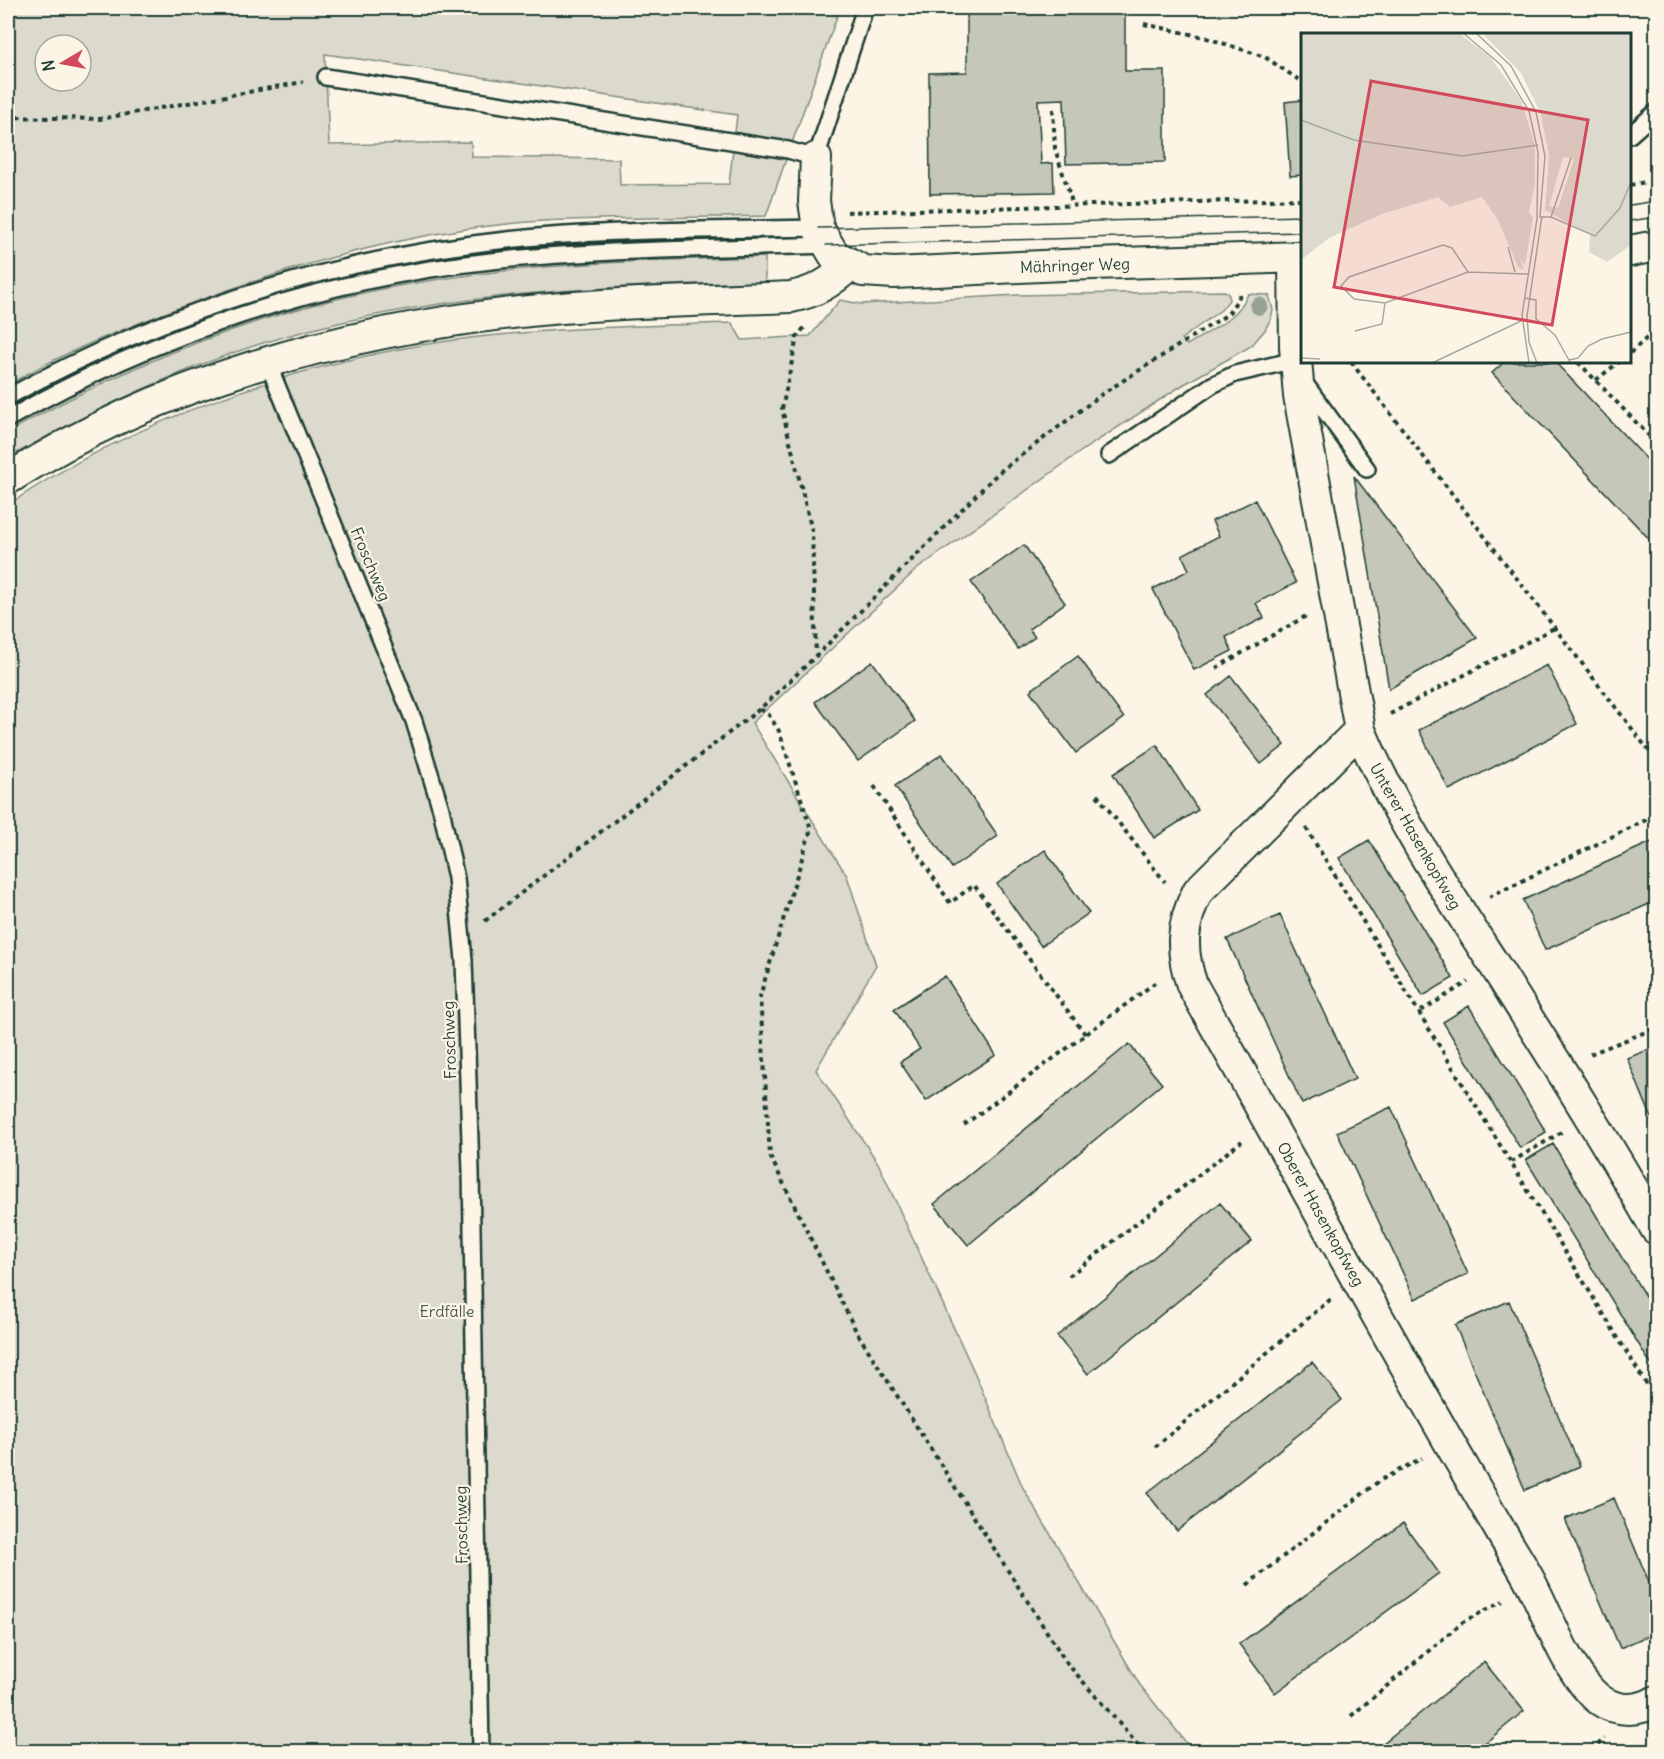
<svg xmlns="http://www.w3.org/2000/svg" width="1664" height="1759" viewBox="0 0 1664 1759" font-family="Delius,sans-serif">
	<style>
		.green { fill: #dcdacc; stroke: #7e8c80; stroke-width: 1.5; fill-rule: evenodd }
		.building { fill: #c5c7b9; stroke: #1f3d34; stroke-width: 1.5 }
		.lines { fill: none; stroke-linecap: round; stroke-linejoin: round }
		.service-casing { stroke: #1f3d34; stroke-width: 20 }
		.minor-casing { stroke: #1f3d34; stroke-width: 34 }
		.path { stroke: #1f3d34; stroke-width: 4; stroke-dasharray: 4.5 4.5; stroke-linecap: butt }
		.service { stroke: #fcf5e5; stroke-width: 15 }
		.minor { stroke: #fcf5e5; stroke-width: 30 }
		.tram { stroke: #1f3d34; stroke-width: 1.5 }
		.tree { fill: #97a194 }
		.labels { text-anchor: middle; stroke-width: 4.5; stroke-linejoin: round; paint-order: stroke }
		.street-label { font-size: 16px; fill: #1f3d34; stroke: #fcf5e5 }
		.park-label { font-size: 16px; fill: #455c52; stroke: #fcf5e5 }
		.inset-road { fill: none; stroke: #a4ab9e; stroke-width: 1.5 }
		.view { fill: #d1495b; fill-opacity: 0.15; stroke: #d1495b; stroke-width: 3 }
		.inset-edge { fill: none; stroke: #1f3d34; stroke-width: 3 }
	</style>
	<rect width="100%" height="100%" fill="#fcf5e5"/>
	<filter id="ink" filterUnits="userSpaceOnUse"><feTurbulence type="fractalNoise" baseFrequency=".0167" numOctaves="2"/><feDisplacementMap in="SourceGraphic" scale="12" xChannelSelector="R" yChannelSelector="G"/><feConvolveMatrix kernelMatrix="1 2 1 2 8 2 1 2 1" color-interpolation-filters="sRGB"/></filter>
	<g filter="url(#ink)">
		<path class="green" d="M8,8H840L766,216C691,218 617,217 543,221C419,228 297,264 181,307C123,329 61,353 8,385ZM45,45H81V81H45ZM325,54L737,115L729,184L620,185L619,159L472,157L471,142L329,145Z
			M765,257V282C595,286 426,293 263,343C174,371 89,412 8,458V432C139,358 284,302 434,280C544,263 654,260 765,257Z
			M1225,291L1229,295V300L1221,310L1181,339L1187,345C1209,331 1237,320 1248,294L1269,295L1273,310L1271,318L1265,330L1251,346L1181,386L1083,450L916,570L752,723L847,876L876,965L816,1070L878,1163L976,1376L1023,1488L1140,1685L1193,1751H8V505C131,420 306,360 455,340C547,328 639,326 732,323L742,340L810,336L840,300L861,304L1018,295Z"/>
		<path class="building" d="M967,8H1125V71H1165V162L1066,164L1064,99L1038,100L1041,164L1053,163L1054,192L930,194L929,73L967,72Z
			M1302,100V175L1290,176L1285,102Z
			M1504,362H1555L1656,469V546L1492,373Z
			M1354,476L1477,638L1389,689Z
			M1255,500L1296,583L1256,603L1264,618L1226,637L1232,651L1194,670L1153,589L1189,570L1182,555L1219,536L1212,521Z
			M1024,545L1065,603L1029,629L1035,637L1018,649L971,582Z
			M1078,656L1124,718L1076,753L1030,691Z
			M872,661L915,721L858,761L815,702Z
			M1547,665L1577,724L1449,790L1419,730Z
			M1231,676L1285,745L1261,764L1207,695Z
			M1157,745L1198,810L1154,838L1113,774Z
			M942,754L998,836L952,868L895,786Z
			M1369,840L1453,978L1423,996L1339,858Z
			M1656,840V901L1545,950L1523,900Z
			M1045,850L1089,913L1041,946L997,884Z
			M1280,915L1355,1079L1302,1104L1227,939Z
			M945,976L996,1055L926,1101L900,1062L920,1049L894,1009Z
			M1469,1006L1546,1132L1520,1148L1443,1022Z
			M1129,1044L1162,1084L968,1245L934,1204Z
			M1656,1047V1119L1653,1121L1627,1058Z
			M1391,1107L1468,1274L1415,1299L1337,1132Z
			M1553,1144L1656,1314L1655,1371L1526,1160Z
			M1220,1203L1252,1241L1088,1374L1057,1336Z
			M1509,1301L1580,1466L1525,1490L1455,1325Z
			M1312,1362L1342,1400L1177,1531L1147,1493Z
			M1614,1498L1656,1599V1632L1620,1648L1565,1519Z
			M1403,1523L1439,1573L1275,1693L1239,1644Z
			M1484,1662L1524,1711L1474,1752H1372Z"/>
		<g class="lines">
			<defs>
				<path id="service" d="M326,77L788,150L816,158L865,8
					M1630,135L1656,112
					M267,361L414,721L441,809L456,878L464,960L471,1171L481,1752
					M1303,381L1367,469
					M8,397C171,307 351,253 537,237C630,229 725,230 818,228
					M8,419C156,334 322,279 491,261C603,249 715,249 826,245
					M1109,455L1212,385L1235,374L1295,360"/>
				<path id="minor" d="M816,158L814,201L818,228L834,255L863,271L894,273L1063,265L1302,257
					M1630,251L1656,246
					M1294,257L1295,347L1299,396L1360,730C1395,814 1446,890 1495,966C1550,1053 1606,1140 1656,1229
					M8,479C159,382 342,331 520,312C610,302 701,301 791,297C816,292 831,282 849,266
					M1360,730L1198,891C1181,924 1180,951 1192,985C1295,1167 1394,1350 1500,1530C1512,1551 1526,1571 1536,1593C1552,1625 1566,1665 1591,1692C1608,1711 1635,1714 1656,1701"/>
			</defs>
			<use href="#service" class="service-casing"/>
			<use href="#minor" class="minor-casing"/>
			<path class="path" d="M1144,24L1204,37L1265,57L1302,82
				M1053,109L1055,149L1073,205
				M8,117L100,119L303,82
				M1630,185L1656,180
				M847,212L1302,199
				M804,328L797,337L782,409L812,531L816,656
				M1630,353L1656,330
				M1351,362L1656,760
				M1578,362L1656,443
				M1596,380L1619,362
				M1216,668L1306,616
				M760,709L769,715L779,731L811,829L760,996L770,1156L856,1331L1066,1662L1144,1752
				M1390,714L1556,627
				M874,786L950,903L974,885L1085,1034
				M1097,795L1165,882
				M1306,828L1656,1400
				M1489,897L1656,815
				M485,921L760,709L816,656L998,473L1102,394L1228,314L1239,297L1240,291
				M1421,1011L1468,982
				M1590,1054L1656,1028
				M964,1125L1156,982
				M1511,1162L1562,1132
				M1069,1276L1242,1141
				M1155,1447L1331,1299
				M1247,1585L1379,1481L1422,1458
				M1351,1716L1463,1622L1503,1601
				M1592,1752L1604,1738"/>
			<use href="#service" class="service"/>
			<use href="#minor" class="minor"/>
			<path class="tram" d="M1630,205L1656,201
				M1630,221L1656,217
				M818,228L1302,216
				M826,245L1302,232"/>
		</g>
		<circle class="tree" cx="1259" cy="306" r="9"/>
	</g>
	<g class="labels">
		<g class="street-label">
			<text transform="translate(1075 265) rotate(-2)" y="6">Mähringer Weg</text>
			<text transform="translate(371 564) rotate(67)" y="6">Froschweg</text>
			<text transform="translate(1416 836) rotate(60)" y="6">Unterer Hasenkopfweg</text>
			<text transform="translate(449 1040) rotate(-92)" y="6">Froschweg</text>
			<text transform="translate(1321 1214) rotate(61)" y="6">Oberer Hasenkopfweg</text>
			<text transform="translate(461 1525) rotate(-91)" y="6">Froschweg</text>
		</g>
		<g class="park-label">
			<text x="447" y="1317">Erdfälle</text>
		</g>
	</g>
	<g transform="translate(1301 33)">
		<rect width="330" height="330" fill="#fcf5e5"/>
		<path d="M0,0H158L189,24L220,67L234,112V151L228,179L232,184L224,232L219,226L223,237L217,234L197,187L181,164L149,174L137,164L81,181L28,205L0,227ZM181,0H330V212L306,229L288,219L289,202L244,177L248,123L240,81L220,40ZM262,124L273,126L257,175L248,173Z" fill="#dcdacc" fill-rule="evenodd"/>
		<path class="inset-road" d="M162,0L200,32L228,78L237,119L236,186M175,0L210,33L235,79L244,123L239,183M0,87L53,107L161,123L237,112M238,184H250L294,203L319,175L330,149M250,184L270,125M207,214L214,239M167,239L151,215L142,212L48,244L40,253L53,266L84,270L167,239L227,241M223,265L235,267V286L254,302L269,329M54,298L81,291L84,270M0,325L19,326M268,327L277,325L287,313L301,306L330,299M131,330L220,288M228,330L221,282L236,186M236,330L228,309L226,283L241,183"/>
		<path class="view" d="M70,48L287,87L251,292L33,254Z"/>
		<rect width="330" height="330" class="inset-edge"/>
	</g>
	<rect width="1664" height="1759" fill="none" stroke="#fcf5e5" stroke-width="30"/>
	<rect x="15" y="15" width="1634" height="1729" fill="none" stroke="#1f3d34" stroke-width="2" filter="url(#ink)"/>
	<g transform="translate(63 63) rotate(260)"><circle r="28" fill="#fcf5e5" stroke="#a4ab9e" stroke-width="1.5"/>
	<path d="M0-4.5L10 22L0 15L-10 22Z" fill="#d1495b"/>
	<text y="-9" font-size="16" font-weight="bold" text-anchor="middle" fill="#1f3d34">N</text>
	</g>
</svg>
